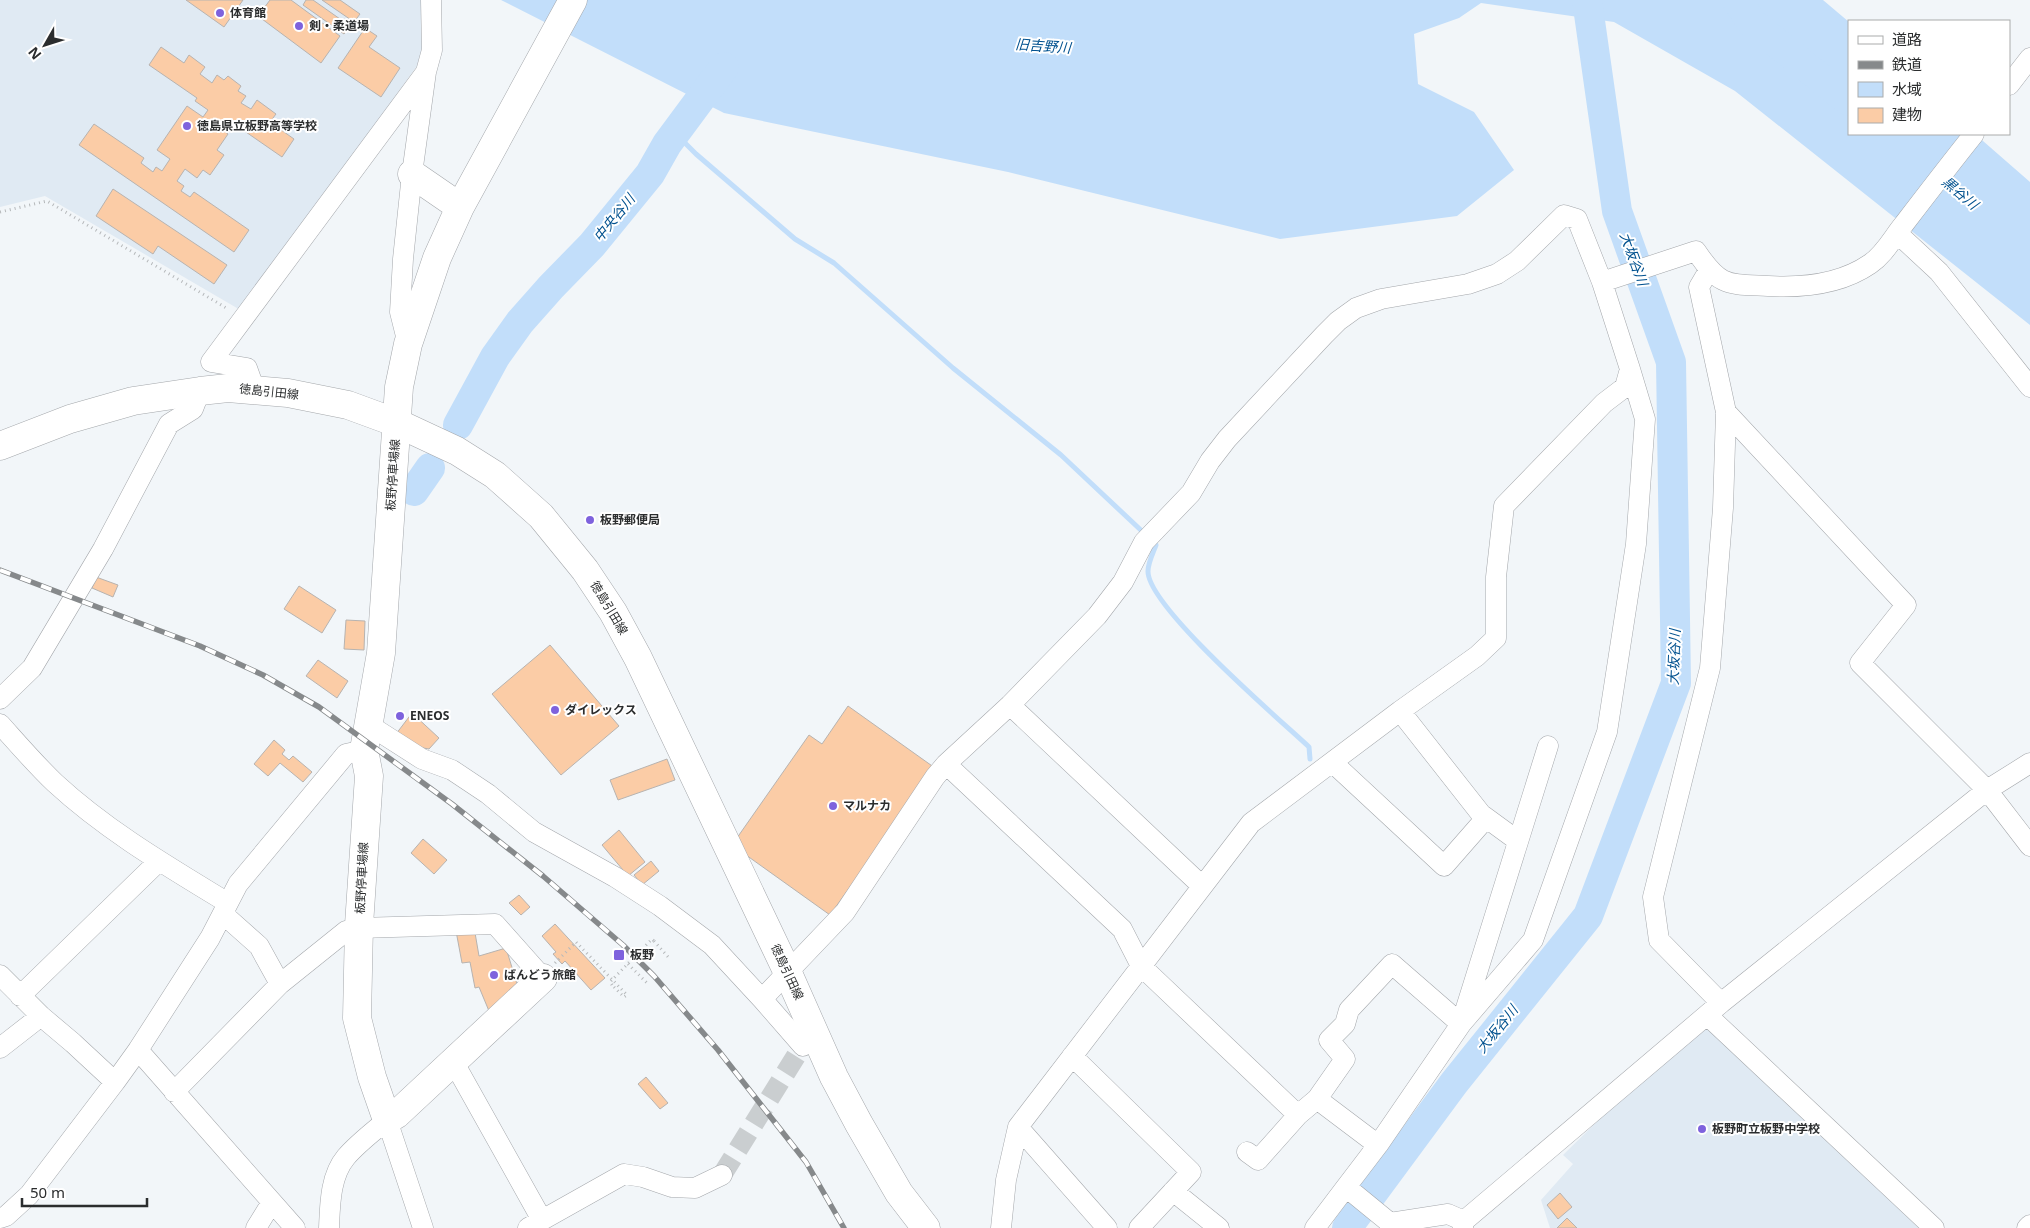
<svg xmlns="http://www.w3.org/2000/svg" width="2030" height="1228" viewBox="0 0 2030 1228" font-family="'Noto Sans','Noto Sans JP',sans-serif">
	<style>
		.built { fill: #e0eaf3 }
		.water { fill: #c2defa }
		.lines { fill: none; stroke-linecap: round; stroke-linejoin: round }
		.stream { stroke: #c2defa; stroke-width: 5 }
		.river { stroke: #c2defa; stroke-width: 30 }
		.building { fill: #fbcca6; stroke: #b7b3b0 }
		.street-tunnel { stroke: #caced0; stroke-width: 20; stroke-dasharray: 20 10; stroke-linecap: butt }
		.street-casing { stroke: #a4a7ab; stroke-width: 21 }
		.secondary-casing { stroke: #a4a7ab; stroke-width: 29 }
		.primary-casing { stroke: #a4a7ab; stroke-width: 29 }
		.path { stroke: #b5b8ba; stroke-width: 3; stroke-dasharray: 1 4; stroke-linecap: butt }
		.street { stroke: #fff; stroke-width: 20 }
		.secondary { stroke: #fff; stroke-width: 28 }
		.primary { stroke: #fff; stroke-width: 28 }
		.rail-casing { stroke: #86898b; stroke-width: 5.5 }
		.rail { stroke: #fff; stroke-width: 4; stroke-dasharray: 11; stroke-linecap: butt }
		.path-bridge { stroke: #b5b8ba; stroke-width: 3; stroke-dasharray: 1 4; stroke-linecap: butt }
		.poi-dot { fill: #7e62dd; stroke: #fff; stroke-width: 2 }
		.labels { text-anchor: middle; stroke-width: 4; stroke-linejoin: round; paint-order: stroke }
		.poi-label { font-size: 12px; font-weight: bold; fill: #2b2d2e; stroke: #fff; text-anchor: start }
		.street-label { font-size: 12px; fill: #2b2d2e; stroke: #fff }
		.water-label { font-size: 14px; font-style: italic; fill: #00518f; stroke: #fff }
	</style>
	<rect width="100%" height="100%" fill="#f2f6f9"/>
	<path class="built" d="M0,0H421L425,27L424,56L242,311L45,196L0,207Z
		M1706,1027L1919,1228H1550L1541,1200L1573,1164L1563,1155L1616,1103Z"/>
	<path class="water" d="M501,0H1823L1849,22V134H1975L2030,182V325L1735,91L1614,22L1481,3L1459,18L1414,34L1418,84L1474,112L1514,170L1457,216L1280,239L1008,172L724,113Z"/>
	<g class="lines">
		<path class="stream" d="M675,133L696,154L795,239L834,263L953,368L1061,455L1145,534
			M1150,540L1156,545C1153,553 1148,563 1148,571C1147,606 1279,719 1309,747L1310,759"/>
		<path class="river" d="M1737,0L1752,23L1849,101
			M458,425L495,357L520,322L551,287L592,245L650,174L667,144L724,67
			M414,491L430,468
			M1347,1228L1454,1083L1588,916L1676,683L1671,362L1617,211L1587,0"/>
	</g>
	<path class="building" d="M186,0H243L224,27Z
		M270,0H291L340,36L321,63L258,16Z
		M306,0H313L350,26L344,34L303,5Z
		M322,0H340L360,14L354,22Z
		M365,28L377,36L369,47L400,68L381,97L338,68Z
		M161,47L184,63L189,55L205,67L200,74L212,83L217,75L224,80L228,76L241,86L238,91L246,96L241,103L251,109L257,100L276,114L270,122L294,139L282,157L230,121L228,124L221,120L217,126L228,134L217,150L224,155L210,175L203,170L197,178L185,169L177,181L184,186L181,191L190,197L194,192L249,230L234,252L79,145L94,124L144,158L141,163L153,172L156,167L162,171L170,159L157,150L187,106L203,117L208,110L195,101L197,98L149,65Z
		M113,189L227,265L214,284L158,246L153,254L96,216Z
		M96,577L118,585L113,597L92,588Z
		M299,586L336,610L322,633L284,609Z
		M346,620L365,621L364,650L344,649Z
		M550,645L619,726L561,775L492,694Z
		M318,660L348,681L337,698L306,676Z
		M848,706L935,768L830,915L732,845L809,735L822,744Z
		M412,713L439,738L429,749L412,746L396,734Z
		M274,740L285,750L282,754L289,760L293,756L312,772L303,782L280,763L268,776L254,764Z
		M667,759L675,780L618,800L610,780Z
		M619,830L645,862L628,876L602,845Z
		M423,839L447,860L434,874L411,853Z
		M651,861L659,871L642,885L634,875Z
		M519,895L530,907L521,915L509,903Z
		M555,924L605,978L591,990L565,961L562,964L553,954L556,952L542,936Z
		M474,927L479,956L506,948L518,987L489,1011L479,987L475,988L470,962L462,963L456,931Z
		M646,1077L668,1103L660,1109L638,1084Z
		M1560,1193L1572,1207L1558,1219L1547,1205Z
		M1567,1218L1577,1228H1557Z"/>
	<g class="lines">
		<path class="street-tunnel" d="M722,1175L796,1056"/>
		<defs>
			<path id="street" d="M2009,85L2030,58
				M1897,233L1939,272L2030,387
				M1709,270L1699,287L1726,412L1723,508L1710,668L1653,897L1659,940L1721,1003
				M1602,282L1696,251C1720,287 1727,284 1768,286C1803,288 1841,284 1870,264C1885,254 1893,237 1904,224C1927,194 1950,164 1974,134
				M408,344L400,312L403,259L412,174L426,72L432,50L431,0
				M252,390V382L247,368L211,362L426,72
				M1726,412L1906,605L1860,663L1987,790L2030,846
				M0,699L32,668L103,549L169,424L193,409L200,391
				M1010,705L1202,886
				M1400,711L1481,814L1518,841
				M0,724C18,744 36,765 55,783C107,831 169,867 228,903
				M369,725L422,759L452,770L488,794L534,832L615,877L660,906L712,945L762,999
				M1332,762L1444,866L1486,818
				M946,764L1122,929L1141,966L1298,1115L1317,1099L1378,1145
				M223,914L259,946L280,984
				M0,975L41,1016L73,1043L115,1082
				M20,996L159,861
				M1707,1015L1934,1228
				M803,1046L762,999L845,912L935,777L946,764L1010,705L1097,616L1123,582L1144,542L1191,493L1210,461L1227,439L1324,335L1338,321L1356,308L1381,299L1468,284L1497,274L1517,261L1564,215L1577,219L1602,282L1630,369L1625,387L1604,403L1504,506L1496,577V638L1477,656L1400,711L1251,823L1018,1127L1006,1180L1001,1228
				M0,1048L41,1016
				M138,1050L295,1228
				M1072,1056L1191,1172L1139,1228
				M453,1061L542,1220
				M174,1092L280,984L346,931L359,928L495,924L543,978
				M1317,1099L1345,1059L1329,1040L1345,1024L1349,1010L1392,964L1461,1024L1533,940L1607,732L1636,544L1645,419L1630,369
				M1018,1127L1107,1228
				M1247,1152L1258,1160L1298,1115
				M1346,1187L1378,1145L1461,1024L1548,746
				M1173,1191L1219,1228
				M0,1218L6,1216L29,1195L115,1082L138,1050L210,938L238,884L346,754L364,750
				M256,1228L272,1202
				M329,1228C330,1205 330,1176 346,1157C358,1143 373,1132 387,1120L423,1228
				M528,1228L624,1174L643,1177L672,1187L695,1188L722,1175
				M1315,1228L1346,1187L1390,1223L1448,1214L1464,1221
				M1463,1228L1464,1221L1721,1003L1987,790L2030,763
				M2027,1228L2030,1225"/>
			<path id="secondary" d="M412,174L460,207
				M543,978L397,1114L387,1120L372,1077L357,1018L359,925L369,776L364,750L381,653L399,387L408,344L437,258L460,207L573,0"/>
			<path id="primary" d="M0,446L70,419L133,401L200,391L228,388L288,393L348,405L397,423L457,451L495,475L541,516L585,570L613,612L638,658L787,971L834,1077L859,1124L899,1193L926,1228"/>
		</defs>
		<use href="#street" class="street-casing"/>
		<use href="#secondary" class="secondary-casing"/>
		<use href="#primary" class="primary-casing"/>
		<path class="path" d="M0,212L47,201L228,309
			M654,941L670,959
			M555,963L576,942L627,995L624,997L612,985
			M628,964L647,983"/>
		<use href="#street" class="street"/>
		<use href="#secondary" class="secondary"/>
		<use href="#primary" class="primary"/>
		<defs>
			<path id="rail" d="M0,570L200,646L263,675L319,707L452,804L543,876L623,945L654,976L718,1050L806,1162L844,1228"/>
		</defs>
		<use href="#rail" class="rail-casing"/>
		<use href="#rail" class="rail"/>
		<path class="path-bridge" d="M612,985L610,982L652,939L654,941"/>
	</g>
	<g class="poi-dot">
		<circle cx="220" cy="13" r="5"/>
		<circle cx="299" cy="26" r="5"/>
		<circle cx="187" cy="126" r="5"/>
		<circle cx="590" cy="520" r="5"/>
		<circle cx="555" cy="710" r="5"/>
		<circle cx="400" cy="716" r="5"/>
		<circle cx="833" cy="806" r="5"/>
		<rect x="613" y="949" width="12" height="12" rx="2.5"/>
		<circle cx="494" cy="975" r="5"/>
		<circle cx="1702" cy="1129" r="5"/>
	</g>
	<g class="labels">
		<g class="poi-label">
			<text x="230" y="17">体育館</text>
			<text x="309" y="30">剣・柔道場</text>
			<text x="197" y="130">徳島県立板野高等学校</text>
			<text x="600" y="524">板野郵便局</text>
			<text x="565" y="714">ダイレックス</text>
			<text x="410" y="720">ENEOS</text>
			<text x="843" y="810">マルナカ</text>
			<text x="630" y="959">板野</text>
			<text x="504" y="979">ばんどう旅館</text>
			<text x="1712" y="1133">板野町立板野中学校</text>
		</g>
		<g class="street-label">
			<text transform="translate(269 392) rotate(6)" y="4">徳島引田線</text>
			<text transform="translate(393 475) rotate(-86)" y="4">板野停車場線</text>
			<text transform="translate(609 608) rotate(59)" y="4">徳島引田線</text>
			<text transform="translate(362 878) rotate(-87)" y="4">板野停車場線</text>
			<text transform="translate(787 972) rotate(65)" y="4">徳島引田線</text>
		</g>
		<g class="water-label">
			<text transform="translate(1043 46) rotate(4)" y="5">旧吉野川</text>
			<text transform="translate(1960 193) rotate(40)" y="5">黒谷川</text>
			<text transform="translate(614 218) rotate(-51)" y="5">中央谷川</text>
			<text transform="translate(1634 259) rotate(70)" y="5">大坂谷川</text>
			<text transform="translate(1674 657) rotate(-88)" y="5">大坂谷川</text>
			<text transform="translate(1497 1029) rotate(-51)" y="5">大坂谷川</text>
		</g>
	</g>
	<rect x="1848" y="20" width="162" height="115" fill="#ffffff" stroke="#aaabab"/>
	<rect x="1858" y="36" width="25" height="8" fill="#ffffff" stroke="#aaabab"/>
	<text x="1892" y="45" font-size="15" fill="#2b2d2e">道路</text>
	<rect x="1858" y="61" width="25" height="8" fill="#86898b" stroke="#aaabab"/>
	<text x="1892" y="70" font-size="15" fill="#2b2d2e">鉄道</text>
	<rect x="1858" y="82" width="25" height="15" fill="#c2defa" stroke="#aaabab"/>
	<text x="1892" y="95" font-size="15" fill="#2b2d2e">水域</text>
	<rect x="1858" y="108" width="25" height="15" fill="#fbcca6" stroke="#aaabab"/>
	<text x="1892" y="120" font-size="15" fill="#2b2d2e">建物</text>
	<g transform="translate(45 45) rotate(231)" stroke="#ffffff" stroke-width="4" paint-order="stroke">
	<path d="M0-4L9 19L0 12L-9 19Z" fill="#2b2d2e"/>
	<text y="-8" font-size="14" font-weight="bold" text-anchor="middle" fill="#2b2d2e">N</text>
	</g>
	<path d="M22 1198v8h125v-8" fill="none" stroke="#2b2d2e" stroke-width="2.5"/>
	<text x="30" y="1198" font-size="15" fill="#2b2d2e" stroke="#ffffff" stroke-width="4" paint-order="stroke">50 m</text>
</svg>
